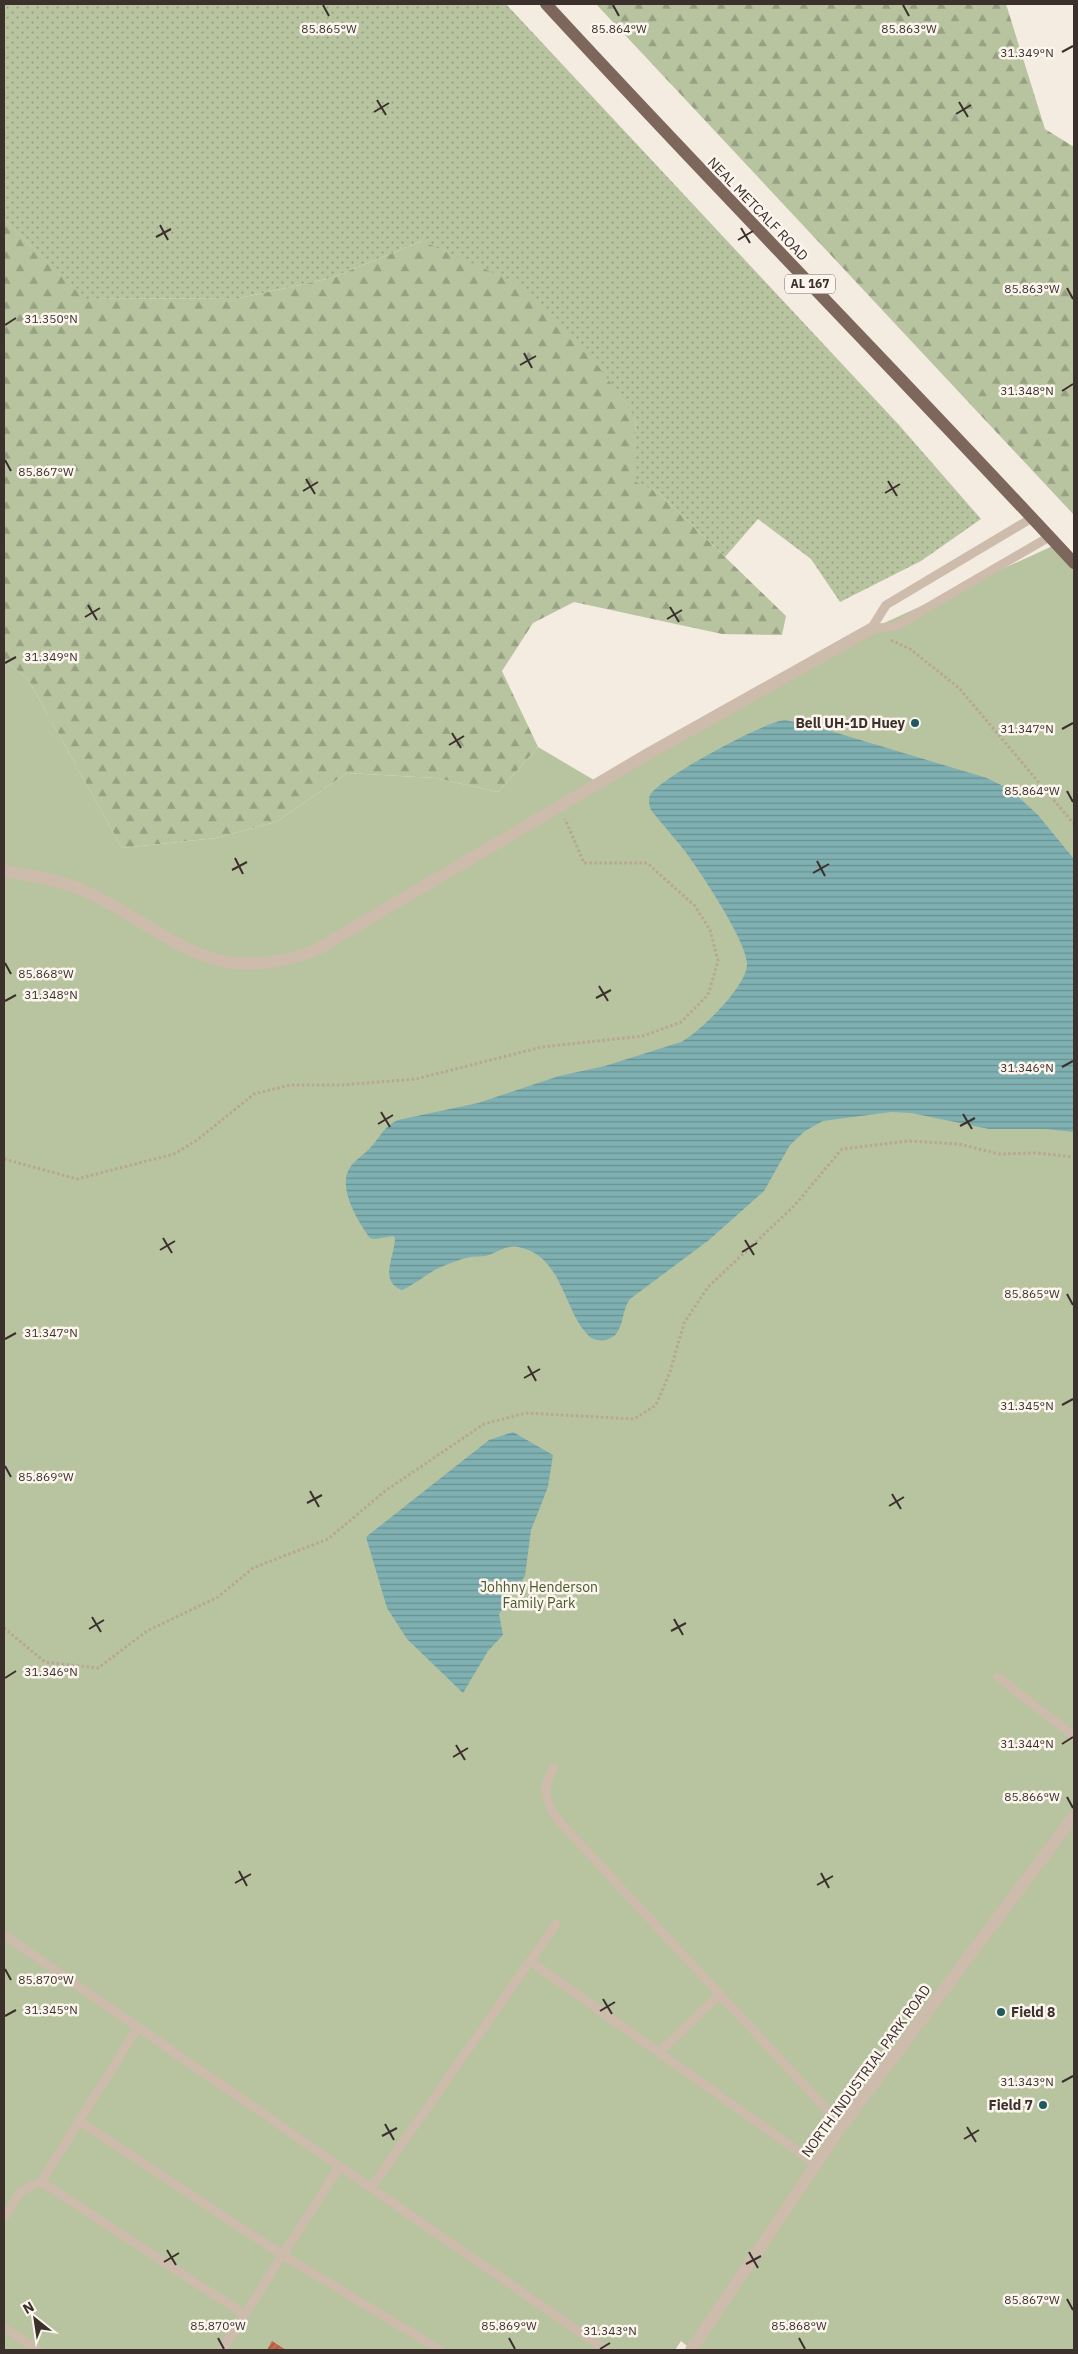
<svg xmlns="http://www.w3.org/2000/svg" width="1078" height="2354" viewBox="0 0 1078 2354" font-family="'IBM Plex Sans',sans-serif">
	<style>
		.grass { fill: url(#grass-dots) }
		.forest { fill: url(#forest-firs) }
		.green { fill: #b8c4a0 }
		.water { fill: url(#water-rules) }
		.building { fill: url(#building-hatch) }
		.lines { fill: none; stroke-linecap: round; stroke-linejoin: round }
		.path { stroke: #b9a596; stroke-width: 3; stroke-dasharray: 2.5 2.5; stroke-linecap: butt }
		.service { stroke: #cdbbac; stroke-width: 9 }
		.minor { stroke: #cdbbac; stroke-width: 12 }
		.primary { stroke: #7d675c; stroke-width: 12 }
		.ticks { fill: none; stroke: #3b302b; stroke-width: 2 }
		.poi-dot { fill: #1f5a5e; stroke: #fbf5ee; stroke-width: 2 }
		.labels { text-anchor: middle; stroke-width: 5; stroke-linejoin: round; paint-order: stroke }
		.shield { fill: #fbf5ee; stroke: #756b66; stroke-width: 1 }
		.shield-label { font-size: 12px; font-weight: bold; fill: #3b302b }
		.street-label { font-size: 14px; fill: #3b302b; stroke: #fbf5ee }
		.poi-label { font-size: 14px; font-weight: bold; fill: #3b302b; stroke: #fbf5ee; text-anchor: end }
		.park-label { font-size: 14px; fill: #4a5a2e; stroke: #fbf5ee }
		.ticks-label { font-size: 12px; text-anchor: middle; fill: #3b302b; stroke: #fbf5ee; stroke-width: 5; stroke-linejoin: round; paint-order: stroke }
	</style>
	<defs>
		<pattern id="grass-dots" width="8" height="8" patternUnits="userSpaceOnUse" patternTransform="scale(1.25)"><rect width="8" height="8" fill="#b8c4a0"/><path d="M2 2h.1M6 6h.1" fill="none" stroke="#97a083" stroke-width="1.8" stroke-linecap="round"/></pattern>
		<pattern id="forest-firs" width="22" height="20" patternUnits="userSpaceOnUse" patternTransform="scale(1.25)"><rect width="22" height="20" fill="#b8c4a0"/><path d="M5 1l3.5 6h-7zM16 11l3.5 6h-7z" fill="#97a083"/></pattern>
		<pattern id="water-rules" width="6" height="5" patternUnits="userSpaceOnUse" patternTransform="scale(1.25)"><rect width="6" height="5" fill="#7fb0b2"/><path d="M0 2.5h6" fill="none" stroke="#699091"/></pattern>
		<pattern id="building-hatch" width="6" height="6" patternUnits="userSpaceOnUse" patternTransform="scale(1.25)"><rect width="6" height="6" fill="#c8694b"/><path d="M-1 1l2-2M0 6l6-6M5 7l2-2" fill="none" stroke="#a4573f"/></pattern>
	</defs>
	<rect width="100%" height="100%" fill="#f4ebe1"/>
	<path class="grass" d="M4,4H506L899,425L981,519L921,561L840,602L811,559L758,519L725,557L659,493L633,481L636,418L422,241L331,278L240,298L84,299L4,219Z"/>
	<path class="forest" d="M596,4H1006L1045,129L1074,147V515Z
		M4,219L85,299L240,298L331,278L422,241L512,281L583,345L636,418L634,481L659,493L786,616L782,635L722,634L574,602L533,623L502,671L538,747L498,792L435,778L347,773L276,822L216,838L122,848L28,679L4,660Z"/>
	<path class="green" d="M1057,544L1074,565V2350H692L681,2341L675,2350H4V660L28,679L122,848L216,838L276,822L347,773L435,778L498,792L538,747L599,783L871,629Z"/>
	<path class="water" d="M785,720L817,727L987,778L1011,790L1038,815L1074,859V1132L1045,1129H989L911,1113L891,1112L823,1121L805,1131L790,1145L764,1191L709,1240L630,1299C622,1310 624,1324 616,1334C610,1341 596,1343 589,1336C563,1311 563,1255 518,1247C507,1245 499,1251 489,1255C483,1257 477,1256 470,1257C460,1259 451,1263 441,1267C427,1273 416,1284 402,1290C378,1281 395,1256 395,1238L393,1236L375,1239L370,1238C358,1222 338,1189 349,1169C354,1160 364,1155 371,1147C380,1137 385,1125 398,1120L478,1103L559,1076L605,1066L681,1042C700,1032 746,987 747,965C749,946 705,879 692,861C680,843 664,827 651,810C649,805 648,800 650,795C660,778 765,721 785,720Z
		M513,1432L553,1455L548,1487L531,1530L525,1576L499,1614L503,1635L488,1651L463,1693L407,1639L387,1608L366,1537L489,1440Z"/>
	<path class="building" d="M272,2341L286,2350H267Z"/>
	<g class="lines">
		<path class="path" d="M891,640L910,649L959,688L1074,824
			M4,1159L77,1179L174,1154L197,1140L254,1094L290,1085H342L416,1079L542,1047L643,1036L681,1022L708,995L718,961L710,930L695,906L647,863H584L565,819
			M4,1628L45,1662L98,1668L147,1631L218,1597L253,1568L328,1539L385,1491L484,1424L526,1413L634,1419L656,1405L670,1372L684,1323L708,1287L794,1206L842,1149L909,1141L959,1144L999,1154L1035,1153L1074,1157"/>
		<path class="service" d="M871,629L896,626L1049,537
			M871,629L886,605L1032,518
			M998,1677L1074,1736
			M554,1768C540,1787 546,1803 559,1821L842,2126
			M4,1935L371,2188L556,1924
			M530,1961L816,2164
			M138,2027L41,2182L244,2314
			M659,2053L720,1994
			M79,2121L281,2254L440,2350
			M371,2188L606,2350
			M4,2218L21,2191L41,2182
			M4,2328L38,2350
			M222,2350L339,2167"/>
		<path class="minor" d="M4,871C31,875 60,880 85,891C173,932 209,991 316,950L648,754L871,629
			M691,2350L842,2126L1074,1816"/>
		<path class="primary" d="M546,4C720,193 900,375 1074,563"/>
	</g>
	<path class="ticks" d="M323,5L329,16M613,5L619,16M903,5L909,16M1062,52L1073,46M377,100L386,115M959,102L968,117M374,112L389,103M956,114L971,105M160,225L168,240M741,228L750,243M156,237L171,229M738,240L753,231M1067,288L1073,299M5,325L16,318M524,353L532,368M520,365L536,356M1062,391L1073,384M5,460L11,471M306,479L315,494M888,481L897,496M303,491L318,482M885,493L900,484M88,605L97,620M670,607L679,622M85,617L100,608M667,619L682,610M5,663L16,657M1062,729L1073,723M452,733L461,748M449,745L464,736M1067,791L1073,802M235,858L243,874M817,861L825,876M232,870L247,862M813,873L829,864M5,963L11,974M599,986L608,1001M596,998L611,990M5,1001L16,995M1062,1067L1073,1061M381,1112L390,1127M963,1114L972,1129M378,1124L393,1115M960,1126L975,1118M163,1238L172,1253M745,1240L754,1255M160,1250L175,1241M742,1252L757,1243M1067,1294L1073,1305M5,1339L16,1333M528,1366L536,1381M524,1378L540,1369M1062,1405L1073,1399M5,1466L11,1477M310,1491L319,1507M892,1494L901,1509M307,1503L322,1495M889,1506L904,1497M92,1617L101,1632M674,1619L683,1635M89,1629L104,1620M671,1631L686,1623M5,1678L16,1671M1062,1744L1073,1737M456,1745L465,1760M453,1757L468,1748M1067,1797L1073,1808M239,1871L247,1886M821,1873L829,1888M235,1883L251,1874M817,1885L833,1876M5,1969L11,1980M603,1999L612,2014M600,2011L615,2002M5,2016L16,2010M1062,2082L1073,2076M385,2124L394,2140M967,2127L976,2142M382,2136L397,2128M964,2139L979,2130M167,2250L176,2265M749,2252L758,2268M164,2262L179,2253M746,2264L761,2256M1067,2299L1073,2310M218,2338L224,2349M509,2338L515,2349M799,2338L805,2349M600,2349L610,2343"/>
	<g class="poi-dot">
		<circle cx="915" cy="723" r="5"/>
		<circle cx="1001" cy="2012" r="5"/>
		<circle cx="1043" cy="2105" r="5"/>
	</g>
	<g class="labels">
		<rect class="shield" x="785" y="274.5" width="50" height="19" rx="4"/>
		<g class="shield-label">
			<text x="810" y="288">AL 167</text>
		</g>
		<g class="street-label">
			<text transform="translate(758 209) rotate(46)" y="5">NEAL METCALF ROAD</text>
			<text transform="translate(866 2071) rotate(-54)" y="5">NORTH INDUSTRIAL PARK ROAD</text>
		</g>
		<g class="poi-label">
			<text x="905" y="728">Bell UH-1D Huey</text>
			<text x="1011" y="2017" text-anchor="start">Field 8</text>
			<text x="1033" y="2110">Field 7</text>
		</g>
		<g class="park-label">
			<text x="539" y="1592">Johhny Henderson<tspan x="539" dy="16">Family Park</tspan></text>
		</g>
	</g>
	<g class="ticks-label">
		<text x="619" y="33">85.864°W</text>
		<text x="909" y="33">85.863°W</text>
		<text x="329" y="33">85.865°W</text>
		<text x="1027" y="57">31.349°N</text>
		<text x="1032" y="293">85.863°W</text>
		<text x="51" y="323">31.350°N</text>
		<text x="1027" y="395">31.348°N</text>
		<text x="46" y="476">85.867°W</text>
		<text x="51" y="661">31.349°N</text>
		<text x="1027" y="733">31.347°N</text>
		<text x="1032" y="795">85.864°W</text>
		<text x="46" y="978">85.868°W</text>
		<text x="51" y="999">31.348°N</text>
		<text x="1027" y="1072">31.346°N</text>
		<text x="1032" y="1298">85.865°W</text>
		<text x="51" y="1337">31.347°N</text>
		<text x="1027" y="1410">31.345°N</text>
		<text x="46" y="1481">85.869°W</text>
		<text x="51" y="1676">31.346°N</text>
		<text x="1027" y="1748">31.344°N</text>
		<text x="1032" y="1801">85.866°W</text>
		<text x="46" y="1984">85.870°W</text>
		<text x="51" y="2014">31.345°N</text>
		<text x="1027" y="2086">31.343°N</text>
		<text x="1032" y="2304">85.867°W</text>
		<text x="218" y="2330">85.870°W</text>
		<text x="509" y="2330">85.869°W</text>
		<text x="799" y="2330">85.868°W</text>
		<text x="610" y="2335">31.343°N</text>
	</g>
	<rect width="1078" height="2354" fill="none" stroke="#3b302b" stroke-width="10"/>
	<g transform="translate(35 2319) rotate(330)" stroke="#fbf5ee" stroke-width="4" paint-order="stroke">
	<path d="M0-4L9 19L0 12L-9 19Z" fill="#3b302b"/>
	<text y="-8" font-size="14" font-weight="bold" text-anchor="middle" fill="#3b302b">N</text>
	</g>
</svg>
